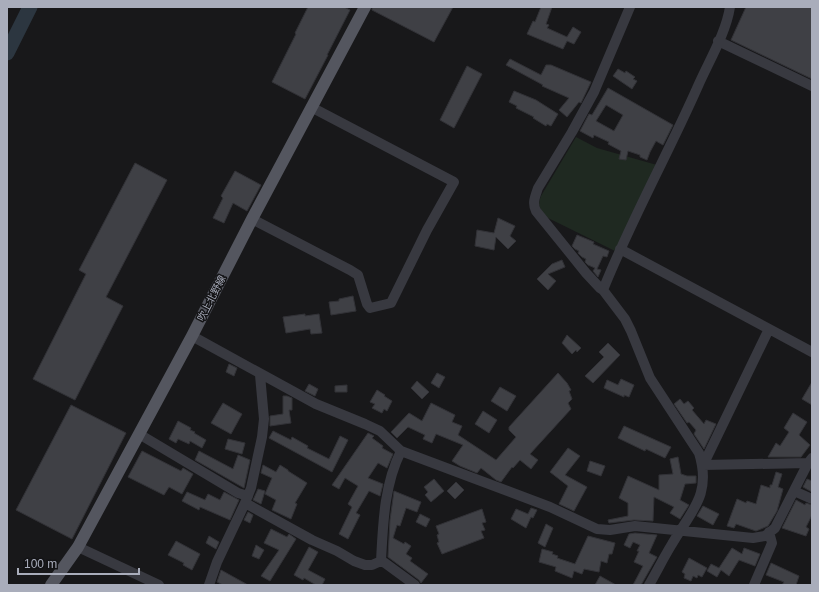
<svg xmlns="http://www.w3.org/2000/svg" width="819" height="592" viewBox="0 0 819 592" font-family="Helvetica,'Noto Sans JP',sans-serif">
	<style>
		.green { fill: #1f2921 }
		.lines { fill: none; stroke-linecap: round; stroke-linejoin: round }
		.river { stroke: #2c3640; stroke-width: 15 }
		.building { fill: #3f4045; stroke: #323237; fill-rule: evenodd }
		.minor { stroke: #383940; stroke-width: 10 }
		.major { stroke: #54565f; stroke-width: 12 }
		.labels { text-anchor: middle; stroke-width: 3; stroke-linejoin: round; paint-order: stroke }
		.street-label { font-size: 10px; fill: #a9adbb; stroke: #131315 }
	</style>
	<rect width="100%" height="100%" fill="#18181a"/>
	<path class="green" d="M576,137L597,148L657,165L615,251L546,217C540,209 537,206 541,196Z"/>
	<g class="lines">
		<path class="river" d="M7,53L30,7"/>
	</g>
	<path class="building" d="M308,7H344L350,10L327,55H328L305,99L272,82L296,34L295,33Z
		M372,7H453L434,42L372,10Z
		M541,7H552L546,24L549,25L547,28L567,37L573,27L581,32L574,44L567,41L563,49L527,34L533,21L535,22Z
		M746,7H812V79L731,40Z
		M510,59L541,75L546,65H551L591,82L581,103L579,102L567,117L559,110L569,98L542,86L543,85L506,65Z
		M467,66L482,74L454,128L440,120Z
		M618,69L625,73L626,71L635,77L633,79L637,81L632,89L613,76Z
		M608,88L673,125L663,145L656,141L650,152L647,160L640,157V155L628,151L626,160L619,159L621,151L608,144L609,142L594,135L593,138L580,131L589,114L592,115ZM606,105L623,115L614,131L596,121Z
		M514,91L536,100L558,114L551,126L547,124L546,126L533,118L534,117L516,108L517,106L509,102Z
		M135,163L167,180L106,297L123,306L75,400L33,379L86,274L79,270Z
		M235,171L261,185L247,211L233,203L224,223L213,218L223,198L221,196Z
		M498,218L515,226L510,236L516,241L508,249L496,237L494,250L475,246L477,230L494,233Z
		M577,235L594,242L593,244L609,251L607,257L603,256L597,269L601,270L598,277L593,271L595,268L588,265L585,262L586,259L582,257L578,253L579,251L575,249L572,246Z
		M562,260L565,267L548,274L556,281L548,290L537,279L552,264Z
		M353,296L356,311L331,315L329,302L339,301V299Z
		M305,314V316L319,314L322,333L311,334L310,329L286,333L283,317Z
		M567,335L581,348L577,352L576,350L572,354L562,343Z
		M608,343L620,355L593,383L585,376L604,357L599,352Z
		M229,364L237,368L234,376L226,372Z
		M437,373L445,377L439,388L431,383Z
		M558,373L567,383L571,390L569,391L572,399L568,403L571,409L530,454L538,460L531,469L520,460L513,468L512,467L501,482L496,480L481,468L477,473L460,466L452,461L463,445L436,434L432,443L423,439L425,435L408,427L397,438L391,432L409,413L422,421L431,403L455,415L452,422L462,426L458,435L496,460L516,437L509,430V427Z
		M621,379L634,385L629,397L624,395V397L604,388L607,380L618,385Z
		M417,381L429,392L422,399L411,388Z
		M812,382V405L802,399Z
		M309,384L318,389L315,396L305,391Z
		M347,385V392H335V386Z
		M500,387L516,396L507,411L491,401Z
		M377,390L385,395L384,396L392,401L387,411L384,409L382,413L372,408L375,404L370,402Z
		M283,396H287L292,398V410H289L291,423L270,426V416L283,414Z
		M680,399L684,404L688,401L694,408L692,410L704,424L706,420L716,424L704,449L694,434L696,430L689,422L687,423L674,404Z
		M223,403L242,414L231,434L211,423Z
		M71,405L126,433L72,539L16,510Z
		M483,411L497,420L489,433L475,424Z
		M793,413L807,422L799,435L810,445L801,457H768L776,443L780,446L789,432L784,428Z
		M178,421L191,428L190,430L195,432L194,433L206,440L202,448L190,441L189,444L178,439L176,443L169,439Z
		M624,426L671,447L665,458L646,449L645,451L618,438Z
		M273,431L291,440L292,437L308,446L307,448L329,459L340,436L348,440L332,472L269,438Z
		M368,433L374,436L372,438L383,446L382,448L393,454L387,468L378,463L368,478L383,484L380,496L369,491L356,513L360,515L348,539L339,534L352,507L348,504L358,486L345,478L339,489L332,485Z
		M228,439L245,443L242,454L225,449Z
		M568,448L580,456L565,475L587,487L574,511L559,504L568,486L550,472Z
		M142,451L181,471L183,468L193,474L182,494L169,487L164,495L128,477Z
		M199,451L233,469L238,455L250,460L244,488L195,460Z
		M678,457L681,474L687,476H696V483L685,484L680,500L689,505L680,519L670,513L674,507L654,497L653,521L634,520L609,523L608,520L628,516V503L619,498L628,476L659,490V475L673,474L670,459Z
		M590,461L605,466L601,476L587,471Z
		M263,465L276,472L280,465L288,470V471L307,483L295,503L297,504L291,519L272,510L276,500L265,494L272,478L261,473Z
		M776,472L782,474L778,487L783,489L777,511L768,526L756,531L736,524L734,528L727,526L737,499L746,503L747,501L756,504L761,485L770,488V485H772Z
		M434,479L444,491L431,502L425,495L428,492L424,487Z
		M807,479L812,481V492L803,487Z
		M456,482L464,490L455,499L447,491Z
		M258,489L265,491L261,504L253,500Z
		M394,491L421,502L417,512L406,508L400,526L397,525L393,538L404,544L405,542L411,546L406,554L412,558L410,561L428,574L421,583L419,580L388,557L390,520Z
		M187,492L205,500L208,494L220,500L224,492L239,500L230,520L200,507L199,510L182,501Z
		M796,500L805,505L806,503L812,505V515L806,527L809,529L806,536L782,528Z
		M703,506L719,514L713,525L697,516Z
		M531,508L537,510L533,518L531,517L526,528L511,519L516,509L528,514Z
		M482,509L486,522L482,523L485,530L481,531L484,538L442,554L437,543L439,542L437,535L439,534L436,526Z
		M248,512L253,515L250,523L244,520Z
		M420,514L430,519L426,527L416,522Z
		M546,524L553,528L545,547L538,543Z
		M271,529L287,537L289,534L296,539L270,581L261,576L279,550L264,543Z
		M635,533L657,535L649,553L657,557L641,585H633L643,566L634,562L639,551H637L640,545L633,542L630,548L624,545L629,534Z
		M209,536L219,542L216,549L206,543Z
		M588,536L615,543L612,554H609L607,563L601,561L599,572L584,569L582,574L574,571L572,578L555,571L556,567L539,562L542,549L553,552L552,554L558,556L557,558L575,564Z
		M176,541L200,554L192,570L183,565L184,563L168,555Z
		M256,545L264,550L259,559L252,556Z
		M309,547L318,552L308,570L325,579L322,585H316L304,578L303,580L294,575Z
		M732,548L742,554L744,548L760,554L755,566L739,560L729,576L721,570L717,577L707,571L711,564L719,568Z
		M689,558L707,568L702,577L698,575L697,578L693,576L691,581L684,578L685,574L682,572Z
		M771,563L799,576L796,585H782L784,582L766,575Z
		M221,570L248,585H223L217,582Z
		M600,576L616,585H595Z"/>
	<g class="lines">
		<path class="minor" d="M630,7L594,92L572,132L538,188C535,197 532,203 536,211L586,273L600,288L603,290L625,319L631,331L650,378L699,453C712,495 691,511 672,544C664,557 657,571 649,585
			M718,41L812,86
			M252,219L350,270L358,275L367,304L370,308L391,303L427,230L454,182L311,107
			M620,249L812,352
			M603,290C631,220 668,154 698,86C709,61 726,33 730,7
			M192,336L316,404L365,424L380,431L401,451L550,507L597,529L610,530L635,526L753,538L765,536L775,528L808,463L812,458
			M139,434L238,493L248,496
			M702,462L707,457L769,329
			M703,465L808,463
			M794,491L812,499
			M245,503L312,540L337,551L354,561L365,565H372L381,561
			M78,547L159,585
			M381,561C383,524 384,485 401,451
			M381,561L385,563L415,585
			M209,585L217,562L245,503L251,488L262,437L264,419L260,375
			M754,585L772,543L769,532"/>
		<path class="major" d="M51,585L78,547L192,336L252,219L365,7"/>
	</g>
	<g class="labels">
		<g class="street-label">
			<text transform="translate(211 298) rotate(-63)" y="4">吹上北野線</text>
		</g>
	</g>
	<rect width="819" height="592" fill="none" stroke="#a9adbb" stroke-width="16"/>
	<path d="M18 568v6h121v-6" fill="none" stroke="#a9adbb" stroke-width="2"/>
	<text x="24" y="568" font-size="12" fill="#a9adbb" stroke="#131315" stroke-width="3" paint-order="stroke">100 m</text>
</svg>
